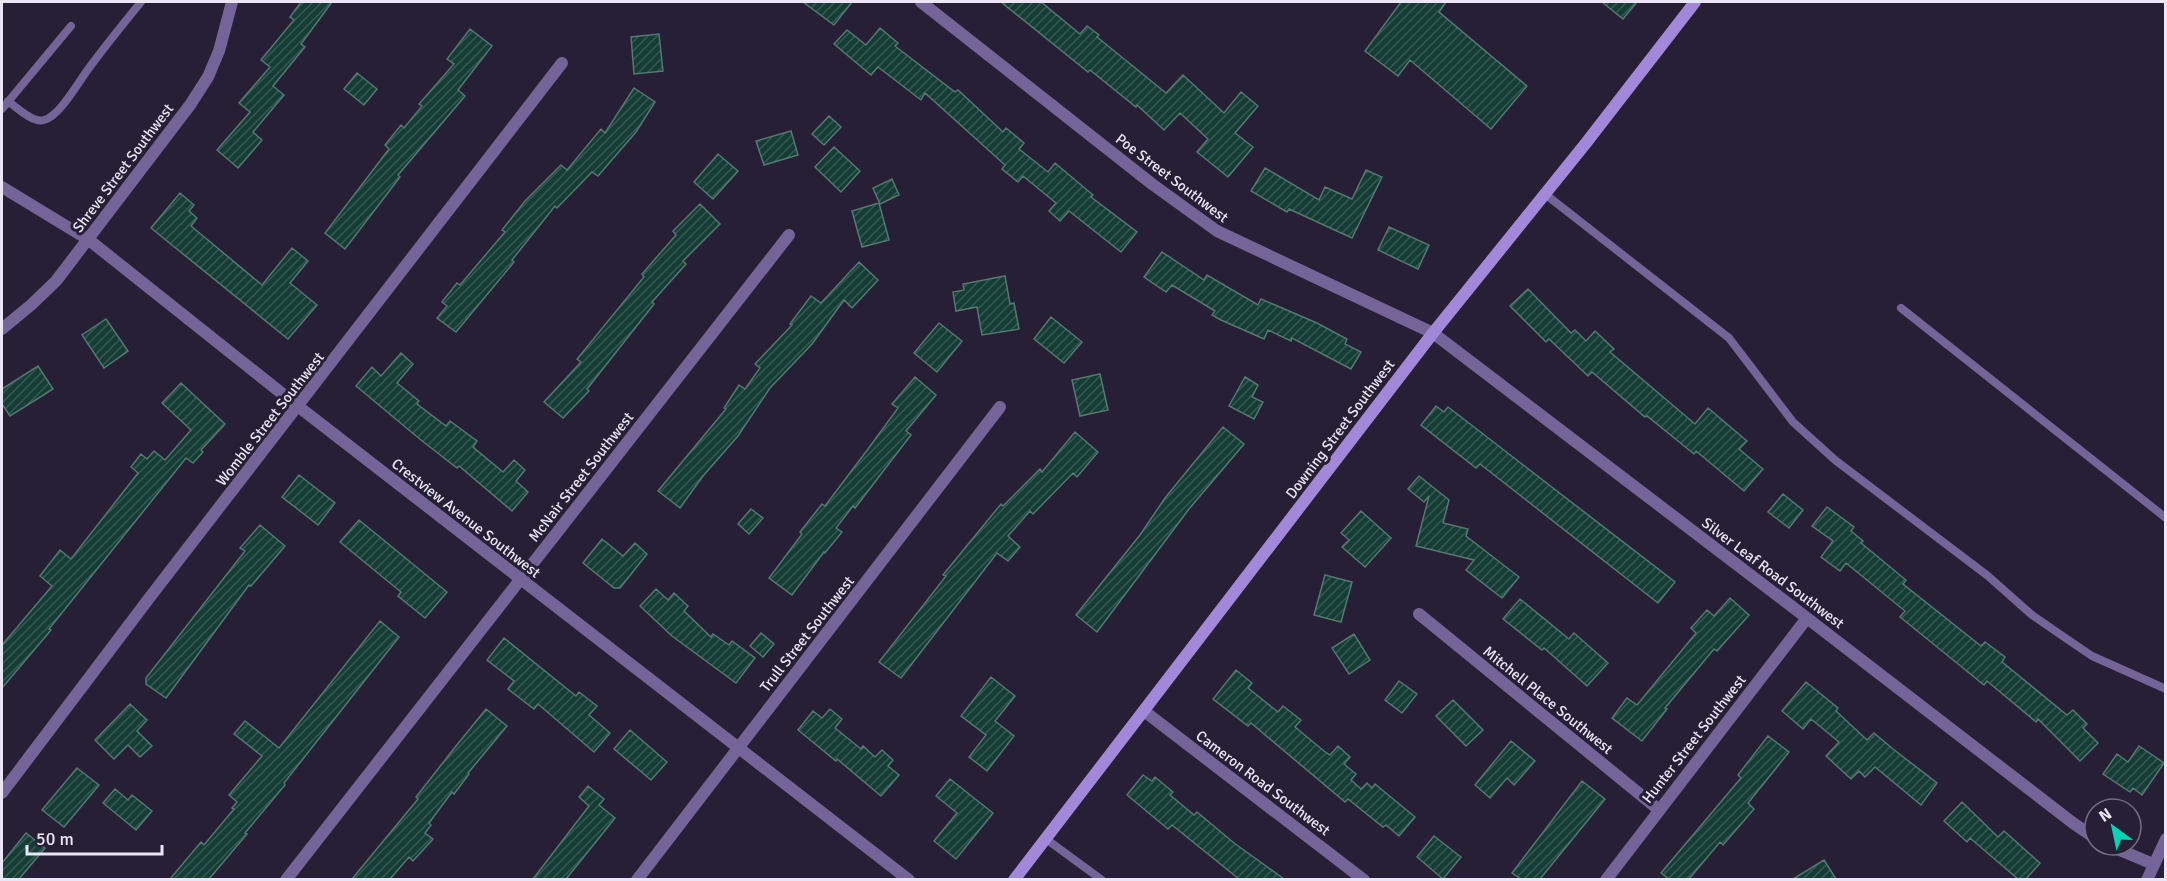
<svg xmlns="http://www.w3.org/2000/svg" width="2167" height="881" viewBox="0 0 2167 881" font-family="Signika,sans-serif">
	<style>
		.building { fill: url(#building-hatch); stroke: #567870; stroke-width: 1.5 }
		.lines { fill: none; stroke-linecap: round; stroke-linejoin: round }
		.lane { stroke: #746497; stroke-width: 8 }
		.street { stroke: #746497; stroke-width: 12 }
		.secondary { stroke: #a388da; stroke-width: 12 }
		.labels { text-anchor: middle; stroke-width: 6; stroke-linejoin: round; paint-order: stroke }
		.street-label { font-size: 15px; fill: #eae6f5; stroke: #261f35 }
	</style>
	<defs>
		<pattern id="building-hatch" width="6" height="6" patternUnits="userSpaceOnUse" patternTransform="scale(1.5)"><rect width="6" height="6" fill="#153d35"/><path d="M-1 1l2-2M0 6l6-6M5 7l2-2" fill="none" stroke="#375953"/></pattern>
	</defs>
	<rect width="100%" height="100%" fill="#261f35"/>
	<path class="building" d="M301,2H332L301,44L305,47L273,86L284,95L253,132L262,140L238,168L217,150L250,112L239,103L270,67L261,60L294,20L290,17Z
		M803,2H852L834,25Z
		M1001,2H1041L1080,34L1087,26L1099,35L1097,37L1166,93L1183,75L1224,113L1241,92L1258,106L1235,133L1253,147L1228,177L1197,152L1208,139L1180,113L1164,130L1137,105L1136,107L1090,70L1088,72Z
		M1401,2H1446L1439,12L1527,86L1491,129L1410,60L1398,76L1365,51Z
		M1602,2H1637L1623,19Z
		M880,28L898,43L895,46L955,92L958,90L1003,132L1006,128L1024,143L1019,149L1048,172L1055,163L1093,195L1091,197L1137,232L1121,252L1069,211L1060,221L1049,211L1056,203L1023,176L1018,182L1002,169L1005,165L925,93L921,100L878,67L871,75L834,44L847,30L866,45Z
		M470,29L492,46L458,90L465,96L398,175L400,177L345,249L325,233L389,149L385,145L401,125L404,128L422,106L419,104L454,64L447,59Z
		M659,34L663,71L634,74L631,37Z
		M357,73L377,89L364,105L344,89Z
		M634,88L655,102L636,132L598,176L592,172L557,208L555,206L512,260L514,262L456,332L437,318L447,306L442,302L457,283L460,285L505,232L502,230L525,201L561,165L567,170L601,129L605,133Z
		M829,116L841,127L824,145L812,134Z
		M791,131L798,155L764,165L756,141Z
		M834,147L860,171L841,192L815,167Z
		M718,154L738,171L713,199L694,182Z
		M1265,168L1319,200L1325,187L1352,199L1366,170L1382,177L1352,238L1289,209L1287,212L1251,191Z
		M892,179L899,195L880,204L873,188Z
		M180,193L194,205L189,211L197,218L191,226L262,285L292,248L308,261L290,283L317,305L288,339L151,228Z
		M879,203L889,240L862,247L852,211Z
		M700,204L720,224L683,261L686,264L652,302L654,304L587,389L589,391L563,418L544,402L581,362L577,359L644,277L642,274L676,235L673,231Z
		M1389,227L1429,245L1418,269L1378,250Z
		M1162,252L1204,280L1207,275L1258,305L1261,299L1317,323L1347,339L1345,344L1361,352L1351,369L1292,338L1291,341L1268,330L1264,339L1221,320L1212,315L1215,311L1172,285L1166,292L1144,277Z
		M859,262L878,280L852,308L844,300L812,344L770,388L738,436L703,476L680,508L658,491L726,409L724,408L739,385L745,389L760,368L755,364L792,325L790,324L811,296L821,303Z
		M1005,276L1010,304L1014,303L1019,329L982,335L977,307L956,311L953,292L964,290L963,284Z
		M1528,289L1571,333L1575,330L1586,341L1595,331L1614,349L1610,352L1695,424L1708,408L1747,441L1739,449L1763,469L1744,491L1696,451L1694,454L1647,416L1645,417L1592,372L1588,376L1549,339L1546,342L1510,306Z
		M1051,317L1082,342L1064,363L1034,339Z
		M106,319L128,351L104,368L82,335Z
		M939,323L962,341L937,372L914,353Z
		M401,353L413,364L397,383L419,401L417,404L446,426L450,421L477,441L473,447L503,472L514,460L525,470L516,481L528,492L512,511L459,466L457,468L421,440L356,386L372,367L381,376Z
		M38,366L53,389L10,416L2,404V389Z
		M1100,374L1108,410L1080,416L1072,380Z
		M915,377L936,395L906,431L911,435L855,508L853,506L836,528L842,532L825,553L824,552L792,595L769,578L802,534L800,532L822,504L825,506L868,449L898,408L892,404Z
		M1245,377L1258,385L1252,397L1263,402L1254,419L1229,406Z
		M181,383L225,424L201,450L203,452L193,463L186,458L49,629L51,630L2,688V645L52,586L40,576L60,550L71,559L138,473L131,467L141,454L147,459L154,451L165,460L191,430L162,403Z
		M1436,406L1444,412L1448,407L1675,582L1658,603L1480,464L1476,468L1421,425Z
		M1223,427L1244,444L1189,509L1097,632L1076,615L1140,535L1165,498Z
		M1075,432L1098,452L1077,477L1073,473L1033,514L1030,511L1008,536L1020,547L1008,561L997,553L901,678L879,662L946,576L943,575L1001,504L1003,506L1040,469L1042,472Z
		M299,475L335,503L318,525L282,497Z
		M1419,476L1449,500L1443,523L1468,529L1466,536L1519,577L1502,598L1466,570L1474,560L1416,546L1429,496L1424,502L1408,489Z
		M1783,494L1803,510L1789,528L1768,512Z
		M1827,507L1854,527L1851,531L1863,541L1861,543L1906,580L1903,584L1981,646L1985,642L2005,657L2002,662L2067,715L2073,710L2087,724L2083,728L2098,743L2080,761L2038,719L2036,722L1987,681L1984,685L1900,617L1905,611L1846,563L1840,571L1821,557L1833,541L1812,526Z
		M751,509L763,518L749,534L738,524Z
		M1361,511L1391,538L1365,567L1342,547L1349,540L1341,533Z
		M359,520L447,592L425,618L398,596L401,592L340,542Z
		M260,525L285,546L251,586L249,585L166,698L146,684V678L245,551L240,548Z
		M602,539L623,556L635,543L647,554L620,588H614L583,563Z
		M1325,575L1352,582L1341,622L1314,615Z
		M656,589L668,600L674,593L688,606L684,611L711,637L713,634L729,645L732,641L755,658L736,683L672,636L640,606Z
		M1730,598L1749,615L1717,651L1714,649L1665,708L1667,709L1642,741L1612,718L1627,698L1637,705L1696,633L1691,628L1707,610L1714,616Z
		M1520,599L1569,639L1574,633L1608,663L1587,686L1544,648L1542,650L1503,619Z
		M380,621L399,637L284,783L285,785L245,833L247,834L209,879H170L201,842L204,845L234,809L232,808L237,802L229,795L262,756L234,734L245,721L279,748Z
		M761,633L774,644L763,657L750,646Z
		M1354,634L1370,660L1349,674L1332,648Z
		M504,638L576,696L579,692L597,706L589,715L610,733L594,752L538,704L534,709L508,689L514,681L487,660Z
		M1236,670L1252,683L1248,688L1278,712L1283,706L1301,720L1295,727L1324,751L1330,755L1338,746L1350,757L1344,764L1356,774L1351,780L1361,789L1367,783L1372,788L1375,784L1415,817L1399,836L1386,825L1383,827L1348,799L1345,802L1251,723L1248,726L1213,699Z
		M991,677L1015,696L995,721L1014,736L987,771L969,757L986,735L961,716Z
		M1399,681L1417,694L1402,713L1385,700Z
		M1806,682L1838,708L1836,711L1867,740L1874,733L1893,749L1937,783L1921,805L1875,767L1865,777L1859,771L1851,779L1826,756L1839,742L1811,719L1803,729L1782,711Z
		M1453,700L1483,730L1466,746L1436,716Z
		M130,704L147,720L137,731L152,746L140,757L128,745L114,759L95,740Z
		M486,709L507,726L468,773L469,774L454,794L452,792L429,823L431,825L425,833L433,839L413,861L409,857L390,879H352L418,799L416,797L456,746Z
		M830,709L842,719L835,728L861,749L863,746L875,757L882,750L893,760L888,766L899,775L881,796L837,759L836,761L798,730L813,711L822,718Z
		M630,730L667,762L651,780L614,749Z
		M1768,736L1789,752L1748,803L1754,809L1723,845L1720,842L1689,879H1669L1661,873L1741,778L1738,775Z
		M1511,741L1535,761L1514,785L1507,778L1490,798L1475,785Z
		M2139,746L2164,763L2142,795L2133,788L2130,792L2103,774L2117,754L2128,762Z
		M77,768L99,785L64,827L42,810Z
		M1143,775L1152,781L1155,777L1173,792L1170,795L1194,815L1197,812L1234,843L1284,879H1239L1172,825L1168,829L1127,795Z
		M950,779L993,813L956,859L934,841L957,813L936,796Z
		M1582,781L1605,799L1540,879H1521L1512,873Z
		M588,786L604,799L599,805L615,818L566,879H533L589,806L579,797Z
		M115,789L128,800L132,795L152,811L136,830L103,803Z
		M1962,802L1998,837L2004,831L2040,863L2026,879H2018L1970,838L1967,842L1944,821Z
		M26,833L45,848L19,879H2V863Z
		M1434,836L1461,857L1443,879L1417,857Z
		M1824,860L1836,879H1793Z"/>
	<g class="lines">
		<path class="lane" d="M8,101C17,108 33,123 44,120C60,116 79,81 89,68C106,45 123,24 141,2
			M2,109L71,26
			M1545,194L1729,338L1793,422L1835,460L1988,576L2032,615L2064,637L2092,656L2166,689
			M1901,308L2166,518
			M1046,839L1102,880"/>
		<path class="street" d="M921,2L1152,184L1217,231L1433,333L1807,618L2073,823L2095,838
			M2,187L89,240L299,407L909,880
			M2,329L31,305L56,281L190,105L208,77L219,51L232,2
			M1419,614L1658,809
			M1144,711L1364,880
			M2,793L150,597L562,63
			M2108,845L2153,864
			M286,880L789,235
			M637,880L1000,407
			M1606,880L1807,618
			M2147,880L2166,839"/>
		<path class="secondary" d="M1014,880L1433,333L1586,143L1695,2"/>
	</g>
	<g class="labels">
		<g class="street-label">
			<text transform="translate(123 168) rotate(-53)" y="5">Shreve Street Southwest</text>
			<text transform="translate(1172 178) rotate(37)" y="5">Poe Street Southwest</text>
			<text transform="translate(270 419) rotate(-52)" y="5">Womble Street Southwest</text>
			<text transform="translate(1340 429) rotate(-53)" y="5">Downing Street Southwest</text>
			<text transform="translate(581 477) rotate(-52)" y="5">McNair Street Southwest</text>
			<text transform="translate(466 518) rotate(38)" y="5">Crestview Avenue Southwest</text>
			<text transform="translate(1773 573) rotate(37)" y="5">Silver Leaf Road Southwest</text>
			<text transform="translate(807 634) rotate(-52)" y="5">Trull Street Southwest</text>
			<text transform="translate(1548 700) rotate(39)" y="5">Mitchell Place Southwest</text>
			<text transform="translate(1694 739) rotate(-52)" y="5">Hunter Street Southwest</text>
			<text transform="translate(1263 783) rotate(37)" y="5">Cameron Road Southwest</text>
		</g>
	</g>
	<rect width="2167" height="881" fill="none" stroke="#eae6f5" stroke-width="6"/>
	<g transform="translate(2113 827) rotate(327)"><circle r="28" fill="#261f35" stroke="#746f82" stroke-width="1.5"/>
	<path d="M0-4.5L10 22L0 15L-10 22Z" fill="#00d5b7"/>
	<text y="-9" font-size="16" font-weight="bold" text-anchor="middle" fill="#eae6f5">N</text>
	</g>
	<path d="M27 845v9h135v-9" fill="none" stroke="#eae6f5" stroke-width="3"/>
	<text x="36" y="845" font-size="18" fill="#eae6f5" stroke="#261f35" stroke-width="4.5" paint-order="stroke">50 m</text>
</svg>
